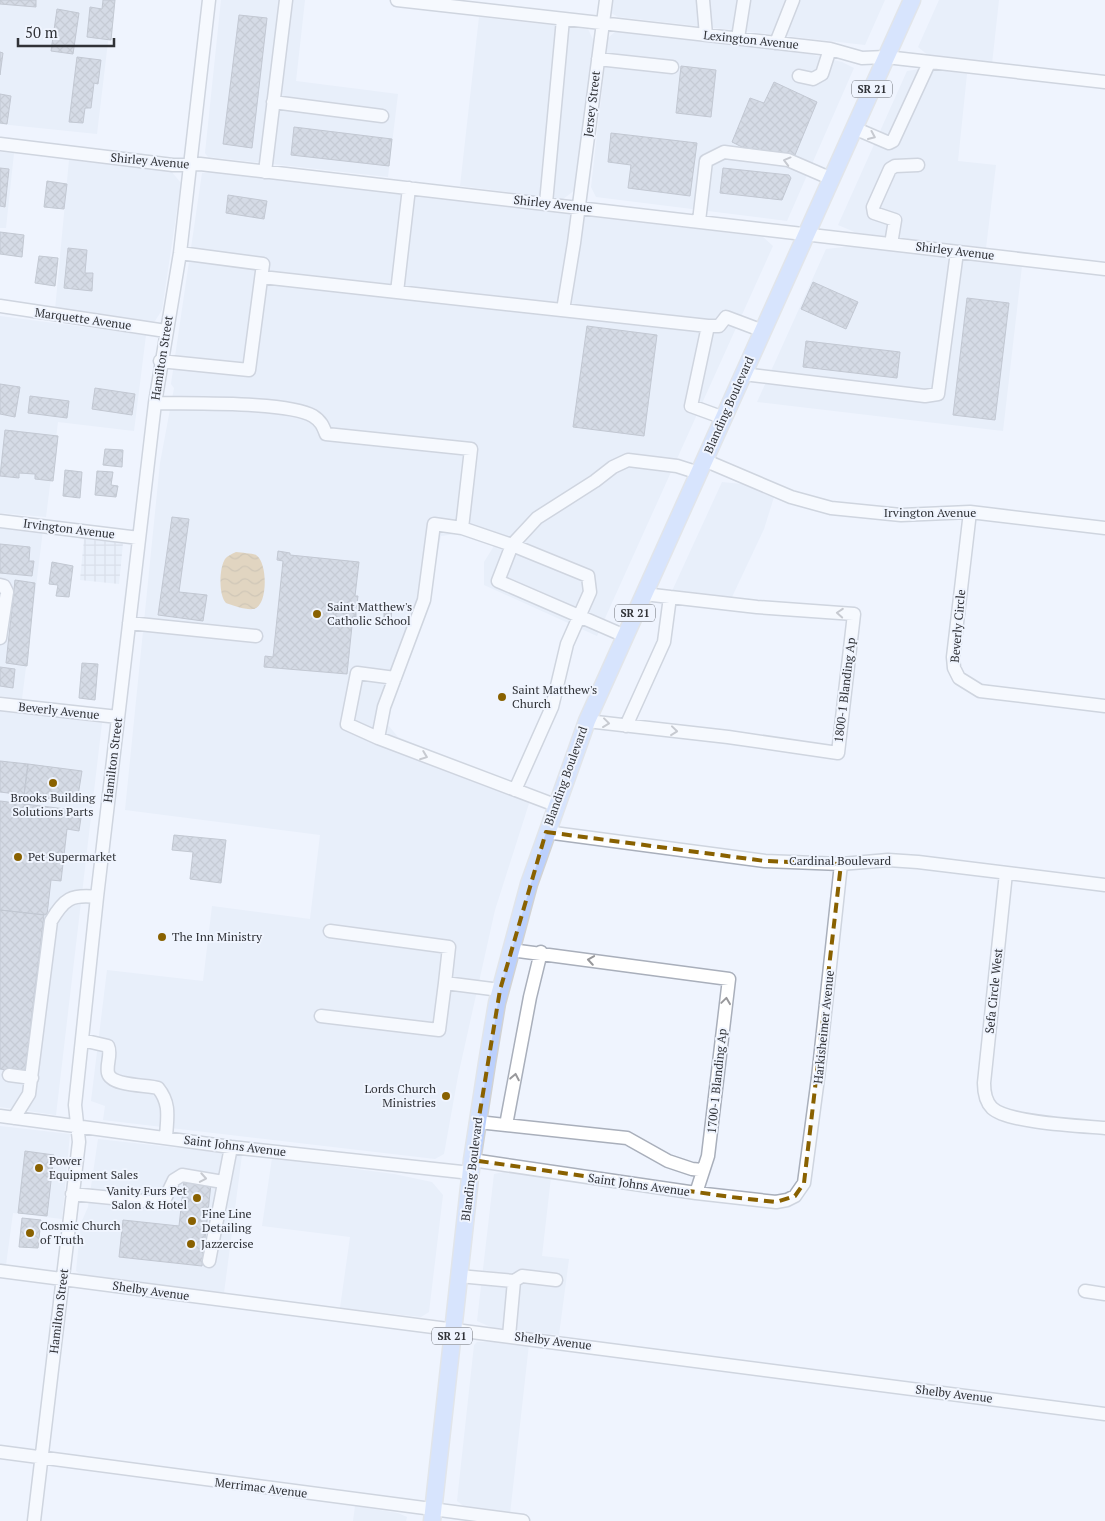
<svg xmlns="http://www.w3.org/2000/svg" width="1105" height="1521" viewBox="0 0 1105 1521" font-family="'PT Serif',serif">
	<style>
		.built { fill: #e0e8f7 }
		.industrial { fill: url(#industrial-grid) }
		.water { fill: url(#water-waves) }
		.building { fill: url(#building-cross-hatch); stroke: #8c929e }
		.lines { fill: none; stroke-linecap: round; stroke-linejoin: round }
		.minor-casing { stroke: #a9afbb; stroke-width: 15 }
		.major-casing { stroke: #d1d2d3; stroke-width: 19 }
		.minor { stroke: #fff; stroke-width: 12 }
		.major { stroke: #bbd0fd; stroke-width: 16 }
		.oneway { stroke: #98989b }
		.marked { fill: none; stroke: #896100; stroke-width: 4; stroke-dasharray: 10 6; stroke-linejoin: round }
		.poi-dot { fill: #896100; stroke: #eff4fe; stroke-width: 2 }
		.labels { text-anchor: middle; stroke-width: 4; stroke-linejoin: round; paint-order: stroke }
		.shield { fill: #eff4fe; stroke: #696c73; stroke-width: 1 }
		.shield-label { font-size: 11px; font-weight: bold; fill: #303237 }
		.street-label { font-size: 12px; fill: #303237; stroke: #eff4fe }
		.poi-label { font-size: 12px; fill: #303237; stroke: #eff4fe; text-anchor: start }
	</style>
	<defs>
		<pattern id="industrial-grid" width="8" height="8" patternUnits="userSpaceOnUse" patternTransform="scale(1.25)"><rect width="8" height="8" fill="#e0e8f7"/><path d="M0 4h8M4 0v8" fill="none" stroke="#c0c7d4"/></pattern>
		<pattern id="water-waves" width="16" height="10" patternUnits="userSpaceOnUse" patternTransform="scale(1.25)"><rect width="16" height="10" fill="#d1b078"/><path d="M0 5q4-4 8 0t8 0" fill="none" stroke="#aa9063"/></pattern>
		<pattern id="building-cross-hatch" width="8" height="8" patternUnits="userSpaceOnUse" patternTransform="scale(1.25)"><rect width="8" height="8" fill="#b6bdc9"/><path d="M0 0l8 8M0 8l8-8" fill="none" stroke="#949aa4"/></pattern>
	</defs>
	<rect width="100%" height="100%" fill="#eff4fe"/>
	<path class="built" d="M0,0H113L97,134L0,124Z
		M221,0H305L296,81L398,94L388,177L208,157L205,153Z
		M613,0H885L865,45L618,17L611,13Z
		M939,0H999L992,64L930,57L918,47Z
		M479,17L588,29L596,46L575,190L563,199L460,186Z
		M616,31L810,54L842,62L854,68L787,221L596,197L591,187L608,38Z
		M926,68L967,74L958,161L996,165L986,248L857,233L838,225L907,71Z
		M0,152L14,153L6,228H0Z
		M69,160L171,171L181,183L162,310L155,321L145,323L55,310Z
		M225,171L763,237L773,246L597,636L484,585V562L494,546L462,533L441,536L422,624L390,704L388,725L398,737L533,791L495,910L458,1076L444,1154L435,1159L103,1120L105,1106L91,1101L107,970L203,981L212,906L310,919L320,835L125,810L160,463L174,388L171,384L202,173Z
		M854,246L1022,266L1003,431L757,402L826,249Z
		M0,316L146,335L134,431L58,422L46,517L0,513Z
		M722,482L742,484L774,497L764,529L732,597L672,591Z
		M0,526L43,530L22,699L0,696Z
		M0,710L102,723L56,1115L0,1107Z
		M0,1126L70,1134L62,1219L13,1213L6,1265L0,1264Z
		M98,1139L242,1155L224,1293L82,1275L76,1271L81,1223L88,1207Z
		M272,1158L394,1174L432,1182L443,1195L429,1312L421,1317L340,1308L350,1237L262,1226Z
		M508,1171L551,1177L542,1256L569,1259L559,1335L493,1328L477,1321L494,1174Z
		M504,1341L529,1344L510,1514L465,1507L457,1501L474,1345L477,1342Z
		M355,1506L398,1513L407,1517L406,1521H353Z"/>
	<path class="industrial" d="M84,539L123,543L119,584L80,580Z"/>
	<path class="water" d="M236,552C242,553 251,553 256,555C268,562 268,606 254,609C245,610 234,606 226,603C219,596 219,571 224,561C226,556 232,554 236,552Z"/>
	<path class="building" d="M0,0H36V7L0,4Z
		M103,0H115L111,40L87,37L90,7L102,9Z
		M57,9L79,13L73,54L51,51Z
		M239,15L267,18L252,148L223,144Z
		M0,52L3,53L0,75Z
		M77,57L101,60L98,84L94,83L91,108H85L83,123L69,122Z
		M681,66L716,70L711,117L676,113Z
		M774,82L817,102L795,155L744,148L732,142L750,98L764,103Z
		M0,94L11,96L7,124L0,123Z
		M294,127L392,139L389,166L291,155Z
		M611,133L697,143L690,196L628,188L631,165L608,162Z
		M0,168L9,169L5,207L0,206Z
		M723,168L789,175L791,178L782,200L720,193Z
		M47,181L67,184L64,209L44,207Z
		M228,195L267,201L264,219L226,213Z
		M0,232L24,235L22,257L0,254Z
		M68,248L87,250L85,273H93L92,291L64,288Z
		M39,256L58,258L55,286L35,283Z
		M813,282L858,302L846,329L801,309Z
		M967,298L1009,303L995,420L953,415Z
		M587,326L657,335L644,436L573,427Z
		M806,341L900,352L897,378L803,367Z
		M0,384L20,387L15,417L0,414Z
		M95,388L135,394L132,415L92,409Z
		M30,396L69,401L67,418L28,413Z
		M5,430L58,436L53,481L35,479V474L19,473V478L0,476Z
		M105,449L123,450L122,467L103,465Z
		M65,470L82,472L80,498L63,496Z
		M97,471L113,472L111,485L118,486L116,497L95,495Z
		M172,517L189,519L179,592L207,595L203,621L158,615Z
		M0,544L30,547L29,561H34L32,576L0,573Z
		M278,551L290,553V555L359,562L355,596H358L357,604L392,607L391,618L384,617V612L356,609V617L353,616L347,674L264,667L265,656L273,657L283,561L277,560Z
		M52,562L73,566L69,597L56,596L58,585L49,584Z
		M15,580L35,583L27,666L6,663Z
		M82,663L98,664L95,700L79,698Z
		M0,667L15,669L13,688L0,686Z
		M0,761L28,764L24,795L0,792Z
		M28,764L82,771L77,802L24,795Z
		M0,801L82,811L79,831L67,829L61,881L51,880L47,915L0,910Z
		M174,835L226,840L221,883L190,879L193,852L172,850Z
		M0,910L44,915L25,1072L0,1069Z
		M25,1151L54,1155L47,1216L18,1213Z
		M184,1181L211,1184L202,1266L119,1257L123,1220L179,1226Z
		M22,1218L41,1220L38,1248L19,1247Z"/>
	<g class="lines">
		<defs>
			<path id="minor" d="M397,0L830,49L862,58L886,57L1105,82
				M703,0L706,35
				M738,38L744,0
				M776,43L793,0
				M598,59L672,67
				M799,76L813,79L822,74L830,49
				M273,102L382,116
				M854,128L889,143L893,141L929,63
				M0,144L173,165L200,164L1105,269
				M265,172L286,0
				M546,203L563,19
				M699,221L706,161L724,152L788,160L832,179
				M891,244L895,220L874,213L873,207L890,169L895,166L918,165
				M262,277L397,292L409,188
				M397,292L708,326
				M0,306L166,331
				M563,310L574,243L606,0
				M160,361L249,370L263,264L180,253
				M743,374L925,396L938,394L957,252
				M155,403C188,404 288,401 313,416C321,421 323,426 326,434L471,449L462,528L434,524L424,600L384,707L378,738
				M724,418L691,406L708,326H719L726,317L763,331
				M704,460L791,497L831,508L901,515L970,512L1105,528
				M970,512L953,657L954,668L959,678L980,691L1105,706
				M0,521L139,538
				M462,528L512,545L498,581L625,636
				M0,585L4,586L7,592L0,638
				M129,623L256,636
				M395,678L357,673L347,724L378,738L555,805
				M0,704L118,717
				M587,721L728,737L838,753L854,614L757,607L644,594
				M626,726L664,642L670,597
				M515,790L552,707L567,644L590,592L588,576L512,545L537,518L595,481L613,467L628,460L677,466L699,473
				M546,832L765,861L841,864L888,860L918,862L1105,885
				M1006,873L984,1083C984,1092 985,1101 992,1108C1008,1123 1081,1126 1105,1128
				M330,931L449,947L445,983
				M511,950L729,979L708,1156L696,1193
				M321,1016L439,1030L445,983L500,990
				M82,1040L108,1046C112,1054 106,1064 108,1073C111,1086 147,1085 158,1088C171,1104 167,1118 166,1137
				M9,1075L32,1078
				M0,1116L231,1147L471,1173
				M14,1118L29,1094L51,921C64,899 71,894 97,897
				M478,1122L627,1138L668,1161L692,1169L702,1170
				M506,1125L530,997L541,952
				M472,1160L696,1193L776,1202L787,1200L795,1196L804,1183L818,1078L841,864
				M72,1194L163,1203L174,1180L182,1175L223,1182
				M209,1261L231,1147
				M0,1271L1105,1414
				M459,1276L514,1281L509,1336
				M514,1281L522,1276L556,1280
				M1085,1291L1105,1294
				M0,1452L523,1521
				M34,1521L79,1142L75,1105L97,897L155,403L180,253L209,0"/>
			<path id="major" d="M432,1521L472,1160L487,1063L497,1003L529,884L587,721L912,0"/>
		</defs>
		<use href="#minor" class="minor-casing"/>
		<use href="#major" class="major-casing"/>
		<use href="#minor" class="minor"/>
		<use href="#major" class="major"/>
	</g>
	<defs><path id="oneway-chevron" d="M-2-3.5L2.5 0L-2 3.5" fill="none" stroke-width="1.6" stroke-linecap="round" stroke-linejoin="round" transform="scale(1.25)"/></defs>
	<g class="oneway">
		<use href="#oneway-chevron" transform="translate(872 136) rotate(24)"/>
		<use href="#oneway-chevron" transform="translate(787 161) rotate(-165)"/>
		<use href="#oneway-chevron" transform="translate(840 613) rotate(-176)"/>
		<use href="#oneway-chevron" transform="translate(606 723) rotate(7)"/>
		<use href="#oneway-chevron" transform="translate(674 731) rotate(6)"/>
		<use href="#oneway-chevron" transform="translate(424 756) rotate(21)"/>
		<use href="#oneway-chevron" transform="translate(591 960) rotate(-171)"/>
		<use href="#oneway-chevron" transform="translate(726 1001) rotate(-82)"/>
		<use href="#oneway-chevron" transform="translate(515 1077) rotate(-79)"/>
		<use href="#oneway-chevron" transform="translate(203 1178) rotate(10)"/>
	</g>
	<path d="M0 0H1105V1521H0ZM546,832L765,861L841,864L804,1183L795,1196L776,1202L731,1197L472,1160L500,990Z" fill="#eff4fe" fill-opacity=".55" fill-rule="evenodd"/>
	<path class="marked" d="M546,832L765,861L841,864L804,1183L795,1196L776,1202L731,1197L472,1160L500,990Z"/>
	<g class="poi-dot">
		<circle cx="317" cy="614" r="5"/>
		<circle cx="502" cy="697" r="5"/>
		<circle cx="53" cy="783" r="5"/>
		<circle cx="18" cy="857" r="5"/>
		<circle cx="162" cy="937" r="5"/>
		<circle cx="446" cy="1096" r="5"/>
		<circle cx="39" cy="1168" r="5"/>
		<circle cx="197" cy="1198" r="5"/>
		<circle cx="192" cy="1221" r="5"/>
		<circle cx="30" cy="1233" r="5"/>
		<circle cx="191" cy="1244" r="5"/>
	</g>
	<g class="labels">
		<g class="shield">
			<rect x="852" y="80.5" width="40" height="17" rx="4"/>
			<rect x="615" y="604.5" width="40" height="17" rx="4"/>
			<rect x="432" y="1327.5" width="40" height="17" rx="4"/>
		</g>
		<g class="shield-label">
			<text x="872" y="93">SR 21</text>
			<text x="635" y="617">SR 21</text>
			<text x="452" y="1340">SR 21</text>
		</g>
		<g class="street-label">
			<text transform="translate(751 40) rotate(6)" y="4">Lexington Avenue</text>
			<text transform="translate(592 104) rotate(-83)" y="4">Jersey Street</text>
			<text transform="translate(150 161) rotate(5)" y="4">Shirley Avenue</text>
			<text transform="translate(553 204) rotate(6)" y="4">Shirley Avenue</text>
			<text transform="translate(955 251) rotate(7)" y="4">Shirley Avenue</text>
			<text transform="translate(83 319) rotate(8)" y="4">Marquette Avenue</text>
			<text transform="translate(162 358) rotate(-81)" y="4">Hamilton Street</text>
			<text transform="translate(729 405) rotate(-66)" y="4">Blanding Boulevard</text>
			<text x="930" y="517">Irvington Avenue</text>
			<text transform="translate(69 529) rotate(7)" y="4">Irvington Avenue</text>
			<text transform="translate(958 626) rotate(-85)" y="4">Beverly Circle</text>
			<text transform="translate(845 690) rotate(-83)" y="4">1800-1 Blanding Ap</text>
			<text transform="translate(59 711) rotate(6)" y="4">Beverly Avenue</text>
			<text transform="translate(113 760) rotate(-83)" y="4">Hamilton Street</text>
			<text transform="translate(566 776) rotate(-70)" y="4">Blanding Boulevard</text>
			<text x="840" y="865">Cardinal Boulevard</text>
			<text transform="translate(994 991) rotate(-84)" y="4">Sefa Circle West</text>
			<text transform="translate(824 1027) rotate(-84)" y="4">Harkisheimer Avenue</text>
			<text transform="translate(717 1081) rotate(-84)" y="4">1700-1 Blanding Ap</text>
			<text transform="translate(235 1146) rotate(7)" y="4">Saint Johns Avenue</text>
			<text transform="translate(472 1169) rotate(-83)" y="4">Blanding Boulevard</text>
			<text transform="translate(639 1185) rotate(8)" y="4">Saint Johns Avenue</text>
			<text transform="translate(151 1291) rotate(8)" y="4">Shelby Avenue</text>
			<text transform="translate(59 1311) rotate(-83)" y="4">Hamilton Street</text>
			<text transform="translate(553 1341) rotate(7)" y="4">Shelby Avenue</text>
			<text transform="translate(954 1394) rotate(7)" y="4">Shelby Avenue</text>
			<text transform="translate(261 1488) rotate(7)" y="4">Merrimac Avenue</text>
		</g>
		<g class="poi-label">
			<text x="327" y="611">Saint Matthew's<tspan x="327" dy="14">Catholic School</tspan></text>
			<text x="512" y="694">Saint Matthew's<tspan x="512" dy="14">Church</tspan></text>
			<text x="53" y="802" text-anchor="middle">Brooks Building<tspan x="53" dy="14">Solutions Parts</tspan></text>
			<text x="28" y="861">Pet Supermarket</text>
			<text x="172" y="941">The Inn Ministry</text>
			<text x="436" y="1093" text-anchor="end">Lords Church<tspan x="436" dy="14">Ministries</tspan></text>
			<text x="49" y="1165">Power<tspan x="49" dy="14">Equipment Sales</tspan></text>
			<text x="187" y="1195" text-anchor="end">Vanity Furs Pet<tspan x="187" dy="14">Salon &amp; Hotel</tspan></text>
			<text x="202" y="1218">Fine Line<tspan x="202" dy="14">Detailing</tspan></text>
			<text x="40" y="1230">Cosmic Church<tspan x="40" dy="14">of Truth</tspan></text>
			<text x="201" y="1248">Jazzercise</text>
		</g>
	</g>
	<path d="M18 38v8h96v-8" fill="none" stroke="#303237" stroke-width="2.5"/>
	<text x="25" y="38" font-size="15" fill="#303237" stroke="#eff4fe" stroke-width="4" paint-order="stroke">50 m</text>
</svg>
